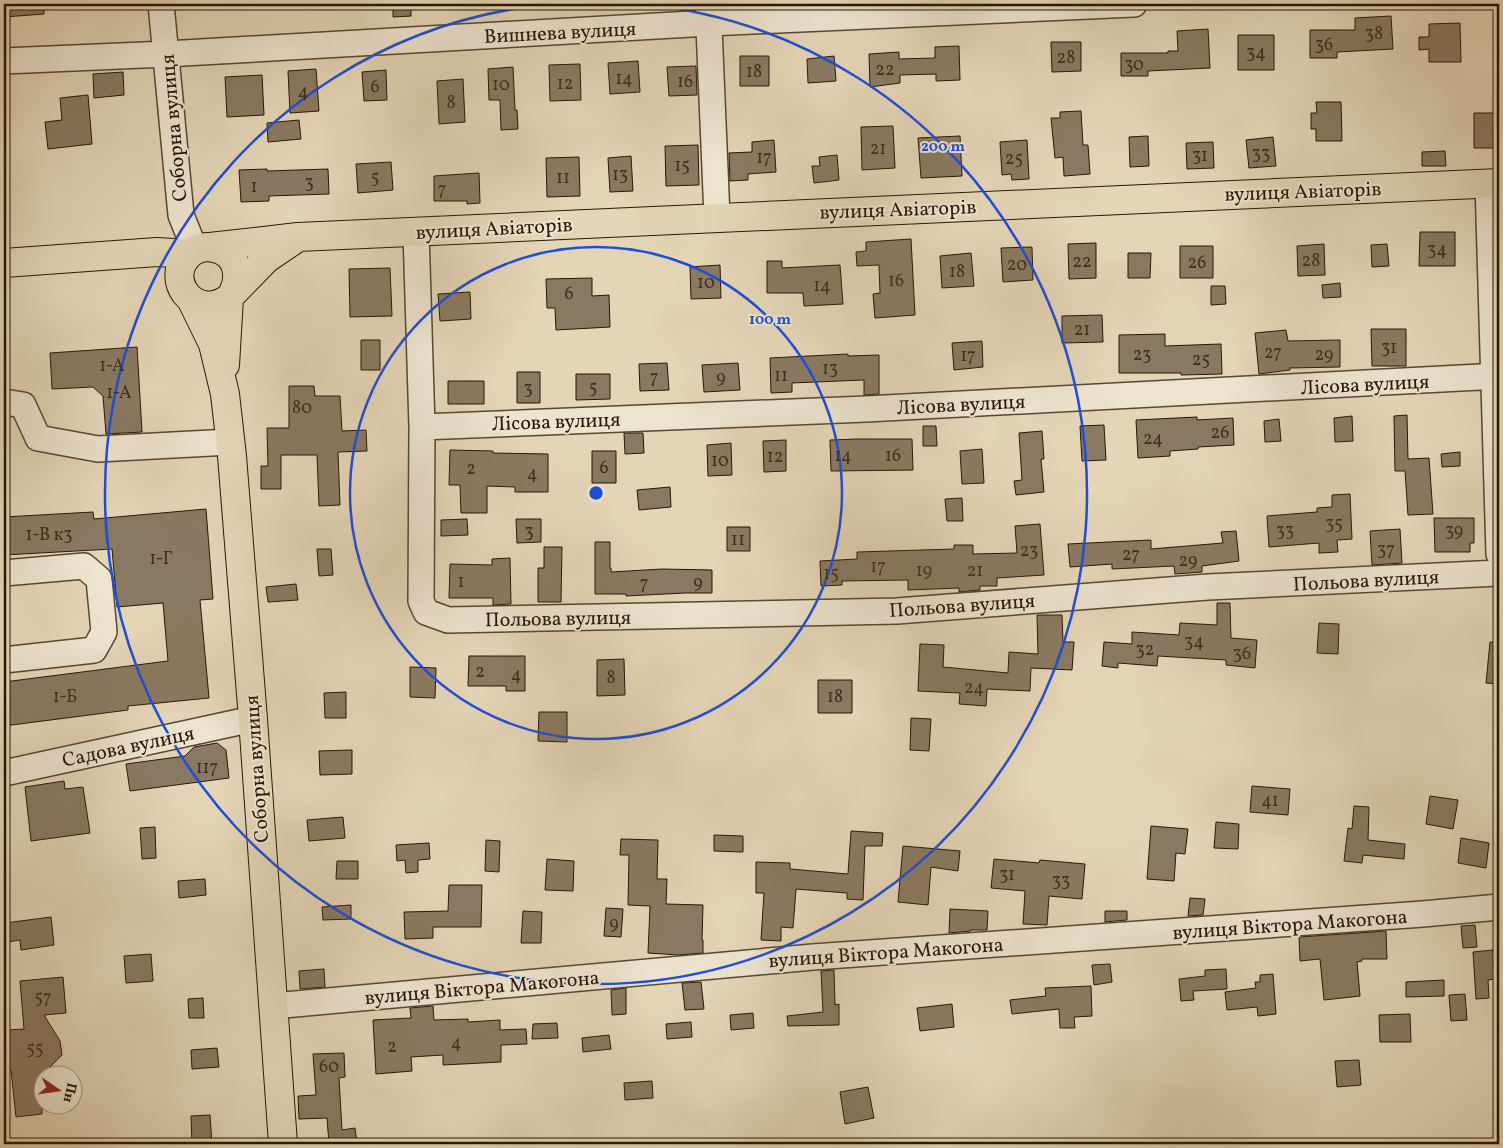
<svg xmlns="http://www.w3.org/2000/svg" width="1503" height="1148" viewBox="0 0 1503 1148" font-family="Vollkorn,serif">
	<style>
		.building { fill: #8a7962; stroke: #281605 }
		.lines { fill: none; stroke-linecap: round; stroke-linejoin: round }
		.minor-casing { stroke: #574632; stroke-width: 28 }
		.major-casing { stroke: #281605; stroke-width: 30 }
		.minor { stroke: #ede4d0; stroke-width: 25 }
		.major { stroke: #e4d5b7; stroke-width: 28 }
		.ring { fill: none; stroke: #1d4ed8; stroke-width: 2.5 }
		.labels { text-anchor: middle; stroke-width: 4; stroke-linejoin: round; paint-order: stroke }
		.number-label { font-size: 18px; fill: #402f1c }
		.street-label { font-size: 20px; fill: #281605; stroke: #ede4d0 }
		.centre { fill: #1d4ed8; stroke: #ede4d0; stroke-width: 2.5 }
		.ring-label { font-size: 15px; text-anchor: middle; font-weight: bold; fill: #1d4ed8; stroke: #ede4d0; stroke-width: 4; stroke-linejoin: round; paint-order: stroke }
	</style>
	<rect width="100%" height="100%" fill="#e4d5b7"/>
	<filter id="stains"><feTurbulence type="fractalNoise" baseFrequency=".004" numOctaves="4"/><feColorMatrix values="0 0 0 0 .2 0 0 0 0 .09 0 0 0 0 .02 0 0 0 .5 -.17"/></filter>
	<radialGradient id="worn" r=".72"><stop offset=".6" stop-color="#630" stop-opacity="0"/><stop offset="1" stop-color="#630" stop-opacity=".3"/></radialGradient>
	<path class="building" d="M4,4H44V14L4,17Z
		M393,4H411V16L393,17Z
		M1391,16L1393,49L1337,52V58H1310V30H1355V18Z
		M1460,23L1461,62H1429V49L1419,50V37H1429V24Z
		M1208,29L1210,68L1148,71V76H1121V53H1168V51H1178L1177,31Z
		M1238,35H1274V70H1238Z
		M1051,42H1081V71L1052,72Z
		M959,46L960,80L936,81V74L900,75V83L870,87L869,54L899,52V59L935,58V47Z
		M740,56H769V86H740Z
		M834,56L836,81L808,83L807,59Z
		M638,61L640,92L610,94L608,63Z
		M580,64L581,100L550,101L549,65Z
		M696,66L697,95L669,96L667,67Z
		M513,67L515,110H517L518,129L501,130L500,100H489L488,69Z
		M316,69L319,111L290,113L288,71Z
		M386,70L387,100L364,101L362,72Z
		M123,72L124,95L94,98L93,74Z
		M262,75L264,115L227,117L225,77Z
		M463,79L465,122L439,124L437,81Z
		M88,95L92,144L48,149L45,122L62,120L60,98Z
		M1316,102H1341L1342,141H1316V129H1311V113H1317Z
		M1081,111L1083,145H1088L1090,174L1064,176L1063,157L1055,158L1051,118H1060V112Z
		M1474,113H1499V141H1494V148H1474Z
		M299,120L301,139L268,142L267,123Z
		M893,126L895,168L862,170L861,127Z
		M960,136L962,176L921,178L918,138Z
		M1148,136L1149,166L1130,167L1129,137Z
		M1273,137L1276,166L1249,168L1246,140Z
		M774,140L776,172L748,174V180L730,181L729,153L752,152V142Z
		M1027,140L1029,179L1012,180L1011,174L1002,175L1000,142Z
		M1213,142L1214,168L1187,169L1186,143Z
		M698,145L699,185L666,186L665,146Z
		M1445,151L1446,166H1422V152Z
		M837,155L839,180L814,183L812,166H820L819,157Z
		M631,156L633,191L610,192L608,158Z
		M579,157L580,196L547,197L546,158Z
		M391,162L393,190L358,193L356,164Z
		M267,169V171L328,169L329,194L269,196V201L241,202L239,170Z
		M479,173L480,203L467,204V201H434V176Z
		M1420,232H1455V266H1419Z
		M911,239L915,315L875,318L873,294L880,293L879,265L857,266L856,252L866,251V242Z
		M1096,243V278L1069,279L1068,244Z
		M1324,244L1325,275L1298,276L1297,246Z
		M1387,244L1389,266L1372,267L1371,245Z
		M1180,246H1213V278H1180Z
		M1032,247L1033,280L1003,282L1001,248Z
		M971,253L974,286L942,288L940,256Z
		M1128,253H1151L1150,278H1128Z
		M767,261H782V268L840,265L843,304L804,306L803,293H767Z
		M720,265L721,298L691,299L690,267Z
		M390,268L392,316L350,317L349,269Z
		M592,278V296L609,295L610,327L556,330L555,308H547L546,279Z
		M1340,283L1341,297L1323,298L1322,285Z
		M1211,286H1225L1226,304L1211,305Z
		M470,292L471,319L440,321L438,294Z
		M1102,315L1103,342L1062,343V316Z
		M1371,329H1406V366H1372Z
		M1286,330L1288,341L1340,340V367L1290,368V370L1259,374L1255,333Z
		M1165,334V346L1221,344L1222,374L1181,375V373H1119V335Z
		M361,340H380V370H361Z
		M982,341L983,367L954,370L952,343Z
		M137,347L142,432L106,434L103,396L93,387L52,389L50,353Z
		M848,354V356L879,355V394L864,395V380L792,383V392L771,393L770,358Z
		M667,363L669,390L640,391L639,364Z
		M738,363L740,390L704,392L702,365Z
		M517,372H540V403H517Z
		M576,374H610V399L576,400Z
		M448,381H484V404H448Z
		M289,386H314L315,396H340L342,431L366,430L367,451L338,452L340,505L319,506L317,455H281V489H261V466H268L267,428H289Z
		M1407,415L1408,459L1429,458L1433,514L1408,515L1405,471H1395L1394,416Z
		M1352,416L1353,441L1335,442L1334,418Z
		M1197,417V420L1233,418L1234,445L1198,447V449L1170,451V456L1138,458L1136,420Z
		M1279,419L1281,441L1265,442L1264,421Z
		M1104,425L1106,460L1082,461L1080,426Z
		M923,426H936L937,446H923Z
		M1042,431L1044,459H1041L1044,492L1016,495L1014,481L1022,480L1019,433Z
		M624,433H643L644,453L625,454Z
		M856,439H912L913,470L831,471L830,440Z
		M786,440V471L764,472L763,441Z
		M731,443L732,475L708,476L707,445Z
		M982,449L984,483L962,484L960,451Z
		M450,450L493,451V453L548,454V492H515V487L487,486V513H461L460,485H449Z
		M592,451H616V483H592Z
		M1460,452V466L1442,467L1441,454Z
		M670,487L671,507L639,510L637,490Z
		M1350,494L1352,539L1337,540L1338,552L1319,553V543L1269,547L1267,516L1317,512V508L1332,507V495Z
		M962,498L963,521H947L945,499Z
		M206,509L213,599L200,600L209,698L128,706V710L4,726V682L168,661L163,603L117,607L112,549L4,555V517L93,512L94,519Z
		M1434,518H1474V543H1470V552H1435Z
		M467,519L468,535L441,536V520Z
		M516,519H541V542L517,543Z
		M1040,524L1044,575L997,578V586H980V590L959,592V588L908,590V580L842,581V585L821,586L820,561L857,559V552L954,549V545H973V554L1017,553L1015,526Z
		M727,527H750V551H727Z
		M1400,529L1402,563L1372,565L1370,531Z
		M1236,531L1239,561L1202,566V572L1175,574L1174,566L1112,569V564L1070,567L1068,544L1151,540V549L1223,543L1221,532Z
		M595,542H610V568H611V572L662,569L712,570V593H685L626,596V594H595Z
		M544,547H562L561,602H538V568H544Z
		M317,549H331L333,575L319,576Z
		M510,558L511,604L493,605V598H449L450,564L492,565V559Z
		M296,584L298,600L268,602L266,587Z
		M1217,603H1230L1231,638L1257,640L1255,668L1226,665V660L1158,656L1157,666L1118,663V668L1102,666L1104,642L1132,644V632L1179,635L1180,623L1217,625Z
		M1037,615H1062L1063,642H1074L1072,670L1031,668L1030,691L987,689L986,706L959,704L960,693L918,691L920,644L944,645L943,667L1008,673L1009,652L1038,654Z
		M1319,623L1339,624L1338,654L1317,653Z
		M1490,642L1499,643V684L1486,683Z
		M469,656H525V691H506V686H468Z
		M624,659L625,695L597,696V660Z
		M410,667L436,668L435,698L410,697Z
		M818,680H852V713H818Z
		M346,692V718H325L324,693Z
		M539,712H567V742L538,741Z
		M911,718L931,719L929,751L910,750Z
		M217,743L226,750L229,778L130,791L126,764L185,756L194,747Z
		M352,750V774L320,775L319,751Z
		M64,781L65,789L83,787L90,833L31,841L25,787Z
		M1252,786L1290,789L1288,815L1250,812Z
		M1430,796L1458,800L1453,829L1426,824Z
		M1354,806L1369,807L1368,840L1405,844L1404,859L1363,855L1362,863L1344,861L1348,828L1352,829Z
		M343,817L345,838L309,841L307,820Z
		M1216,822L1239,824L1238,849L1214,848Z
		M1151,826L1188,829L1185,854L1176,853L1174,881L1147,879Z
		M155,827L156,858L142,859L140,828Z
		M851,831L883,833L882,846H865L863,900L847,899V893L796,889L793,928L781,927V941L761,940L764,893H756V862L790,863V869L848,874Z
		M714,835L743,836V852L714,851Z
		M1461,838L1489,843L1486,868L1458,863Z
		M621,839L658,840L657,879H667L666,904L703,905L702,940H703V953L679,955L648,953L650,906L628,905L629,855H620Z
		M486,840L500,841L499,872L485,871Z
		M429,843L430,859L418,860V872L406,873L405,860L397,861L396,845Z
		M903,846L960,851L958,871L931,867L928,905L898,902Z
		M547,859L574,861L573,891L545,890Z
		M994,859L1039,863L1040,860L1085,864L1082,899L1049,896L1047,925L1023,924L1025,891L991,888Z
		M337,861H358V879H336Z
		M205,879L206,895L179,898L178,881Z
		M449,885H482L481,927H433V938L405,939L404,912L448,911Z
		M1190,898L1205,899L1203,915L1188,916Z
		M351,905V919L323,920L322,907Z
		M606,908L623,909L621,937L604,936Z
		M950,909L988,911L987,930H971V931L949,933Z
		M523,911L542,912L541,943H521Z
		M1105,911H1127V920L1105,922Z
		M51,917L54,945L21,950L20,940L7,942L5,923Z
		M1475,925L1477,947L1463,948L1461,926Z
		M1386,931L1387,959H1362V961L1357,962L1360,996L1324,1000L1320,959L1300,961L1299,937Z
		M1493,950L1495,979L1488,980L1489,998L1476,999L1473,952Z
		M151,954L153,981L126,983L124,956Z
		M1110,964L1112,982L1094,985L1092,965Z
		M324,969L325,987L300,989L299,971Z
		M1226,969L1227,989L1193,991L1194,1000L1181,1001L1179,979L1205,976V970Z
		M834,970L835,1005L839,1004V1025L788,1026L787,1016L823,1012L821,971Z
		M1273,974L1276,1014L1258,1016L1257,1007L1227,1010L1225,992L1256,988L1255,982H1260V975Z
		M63,977L66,1013L44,1015L60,1041L62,1055L42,1075V1114L16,1117L11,1070H9L7,1030L24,1029L20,981Z
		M1444,980V996L1406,997V982Z
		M701,982L704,1009L685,1010L682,983Z
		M1091,986L1092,1016L1074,1017L1075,1028H1060L1059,1009L1012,1014L1010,1000L1046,996L1045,988Z
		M626,988V1014L612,1015L611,990Z
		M1465,994L1467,1020L1451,1021L1449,995Z
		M203,998L204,1018H189L188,999Z
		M952,1004L954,1027L920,1031L917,1008Z
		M433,1006L434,1020L468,1019V1022L500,1020V1030L526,1029L527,1044L501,1045V1062L443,1065V1055L411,1057L412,1071L376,1074L373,1020L411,1018L410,1008Z
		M753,1013L754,1028L731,1030L730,1015Z
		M1410,1014L1411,1042H1380L1379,1015Z
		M691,1022L692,1037L667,1039L666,1024Z
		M557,1023L558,1038L532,1039L533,1024Z
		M609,1035L611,1049L583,1052L582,1038Z
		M217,1048L219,1067L192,1069L191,1050Z
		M344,1053L345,1077L339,1078L342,1130L355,1128L357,1144H329L327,1118L299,1119L298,1096L316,1095L313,1054Z
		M1359,1060L1361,1085L1337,1087L1335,1061Z
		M652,1081L653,1098L625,1100L624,1083Z
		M868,1087L874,1118L845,1124L840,1092Z
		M210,1115L212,1144H192L191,1116Z"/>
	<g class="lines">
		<defs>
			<path id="minor" d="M161,4L181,215L195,250
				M708,4L717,217
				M4,61L166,54L709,23L1134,4
				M1488,183L1499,554
				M416,232L422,427L421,601L426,612L448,620L897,611L1208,587L1499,573
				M4,402L23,405L38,438L98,449L230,442
				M422,427L866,409L1499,376
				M4,573L84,566L99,579L104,632L94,650L4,660
				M4,773L253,719
				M273,1006L813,957L1423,914L1499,907"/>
			<path id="major" d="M210,247L298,237L1499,183
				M4,263L157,252L189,254
				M233,293L266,259L297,238
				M229,298C195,324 160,276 192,252C198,248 206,246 214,248C236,252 242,274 233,293
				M192,301L213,344L225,394L232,456L253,719L283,1144
				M225,365L229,298"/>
		</defs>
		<use href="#minor" class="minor-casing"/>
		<use href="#major" class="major-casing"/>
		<use href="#minor" class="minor"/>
		<use href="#major" class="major"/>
	</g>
	<g class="ring">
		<circle cx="596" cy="493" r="246"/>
		<path d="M639 4A491 491 0 1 1 553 4"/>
	</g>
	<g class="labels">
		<g class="number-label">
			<text x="1374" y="39">38</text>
			<text x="1324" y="50">36</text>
			<text x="1256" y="58">34</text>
			<text x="1066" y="63">28</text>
			<text x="1134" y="70">30</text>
			<text x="885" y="75">22</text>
			<text x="754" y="77">18</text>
			<text x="624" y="84">14</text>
			<text x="685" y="87">16</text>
			<text x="565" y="89">12</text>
			<text x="501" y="90">10</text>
			<text x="375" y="92">6</text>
			<text x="303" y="97">4</text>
			<text x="451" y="108">8</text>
			<text x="878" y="154">21</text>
			<text x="1261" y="159">33</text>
			<text x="1200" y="161">31</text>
			<text x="764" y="163">17</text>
			<text x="1014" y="164">25</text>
			<text x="682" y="171">15</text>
			<text x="620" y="180">13</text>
			<text x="375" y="183">5</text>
			<text x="563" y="183">11</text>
			<text x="309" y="188">3</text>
			<text x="254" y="192">1</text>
			<text x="442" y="195">7</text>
			<text x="1437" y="255">34</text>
			<text x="1311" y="266">28</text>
			<text x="1082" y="267">22</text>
			<text x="1197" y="268">26</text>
			<text x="1017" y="270">20</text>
			<text x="957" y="277">18</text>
			<text x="896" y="286">16</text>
			<text x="706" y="288">10</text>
			<text x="822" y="291">14</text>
			<text x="569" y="299">6</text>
			<text x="1082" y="335">21</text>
			<text x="1389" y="353">31</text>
			<text x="1273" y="358">27</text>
			<text x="1142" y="360">23</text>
			<text x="1324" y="360">29</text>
			<text x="968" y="361">17</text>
			<text x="1201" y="365">25</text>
			<text x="112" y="371">1-А</text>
			<text x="830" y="374">13</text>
			<text x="781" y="381">11</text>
			<text x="654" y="383">7</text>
			<text x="721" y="383">9</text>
			<text x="593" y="393">5</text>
			<text x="528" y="394">3</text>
			<text x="119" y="398">1-А</text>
			<text x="302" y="413">80</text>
			<text x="1220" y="438">26</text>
			<text x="1153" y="444">24</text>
			<text x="843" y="461">14</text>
			<text x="893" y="461">16</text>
			<text x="775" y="462">12</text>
			<text x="720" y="466">10</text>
			<text x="604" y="473">6</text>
			<text x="471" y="474">2</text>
			<text x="532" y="479">4</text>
			<text x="1334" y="529">35</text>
			<text x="1285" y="536">33</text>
			<text x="1454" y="536">39</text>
			<text x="529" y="537">3</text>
			<text x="49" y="540">1-В к3</text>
			<text x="738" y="545">11</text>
			<text x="1386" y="555">37</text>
			<text x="1029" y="556">23</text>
			<text x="1131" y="560">27</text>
			<text x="161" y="564">1-Г</text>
			<text x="1188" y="566">29</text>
			<text x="878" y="572">17</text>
			<text x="924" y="576">19</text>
			<text x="975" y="576">21</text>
			<text x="831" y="579">15</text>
			<text x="461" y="587">1</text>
			<text x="698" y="588">9</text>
			<text x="644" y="589">7</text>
			<text x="1194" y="647">34</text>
			<text x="1145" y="655">32</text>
			<text x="1242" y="659">36</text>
			<text x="480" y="677">2</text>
			<text x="516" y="680">4</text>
			<text x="611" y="683">8</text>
			<text x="974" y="693">24</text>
			<text x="65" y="702">1-Б</text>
			<text x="835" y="702">18</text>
			<text x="207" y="773">117</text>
			<text x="1270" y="806">41</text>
			<text x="1007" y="880">31</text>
			<text x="1061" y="886">33</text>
			<text x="614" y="929">9</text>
			<text x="43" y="1003">57</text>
			<text x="456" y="1048">4</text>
			<text x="392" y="1052">2</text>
			<text x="35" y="1054">55</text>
			<text x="329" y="1072">60</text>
		</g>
		<g class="street-label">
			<text transform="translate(560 32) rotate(-3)" y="7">Вишнева вулиця</text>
			<text transform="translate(173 128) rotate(-95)" y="7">Соборна вулиця</text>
			<text transform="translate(1303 191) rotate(-2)" y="7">вулиця Авіаторів</text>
			<text transform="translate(898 209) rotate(-2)" y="7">вулиця Авіаторів</text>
			<text transform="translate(494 228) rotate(-3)" y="7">вулиця Авіаторів</text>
			<text transform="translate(1365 384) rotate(-3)" y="7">Лісова вулиця</text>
			<text transform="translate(961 404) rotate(-3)" y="7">Лісова вулиця</text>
			<text transform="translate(556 421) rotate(-2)" y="7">Лісова вулиця</text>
			<text transform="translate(1366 580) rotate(-3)" y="7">Польова вулиця</text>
			<text transform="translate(962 605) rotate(-4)" y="7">Польова вулиця</text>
			<text transform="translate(558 618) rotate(-1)" y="7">Польова вулиця</text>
			<text transform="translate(128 746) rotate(-12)" y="7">Садова вулиця</text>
			<text transform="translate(256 769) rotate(-94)" y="7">Соборна вулиця</text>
			<text transform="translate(1290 924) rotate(-4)" y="7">вулиця Віктора Макогона</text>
			<text transform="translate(886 952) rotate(-4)" y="7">вулиця Віктора Макогона</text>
			<text transform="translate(482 987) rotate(-5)" y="7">вулиця Віктора Макогона</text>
		</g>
	</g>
	<circle cx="596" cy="493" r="8" class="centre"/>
	<g class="ring-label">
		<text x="943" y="151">200 m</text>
		<text x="770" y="324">100 m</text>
	</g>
	<rect width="1503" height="1148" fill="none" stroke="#e4d5b7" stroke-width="20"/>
	<rect x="5" y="5" width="1493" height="1138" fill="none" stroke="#281605" stroke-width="2.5"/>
	<rect x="10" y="10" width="1483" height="1128" fill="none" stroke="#281605"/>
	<g transform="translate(58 1090) rotate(103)"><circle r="24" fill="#ede4d0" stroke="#9e927f"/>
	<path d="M0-4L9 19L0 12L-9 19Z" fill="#8f2418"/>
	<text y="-8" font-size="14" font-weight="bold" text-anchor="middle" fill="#281605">Пн</text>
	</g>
	<rect width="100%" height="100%" filter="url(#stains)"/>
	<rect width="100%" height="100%" fill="url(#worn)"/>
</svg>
